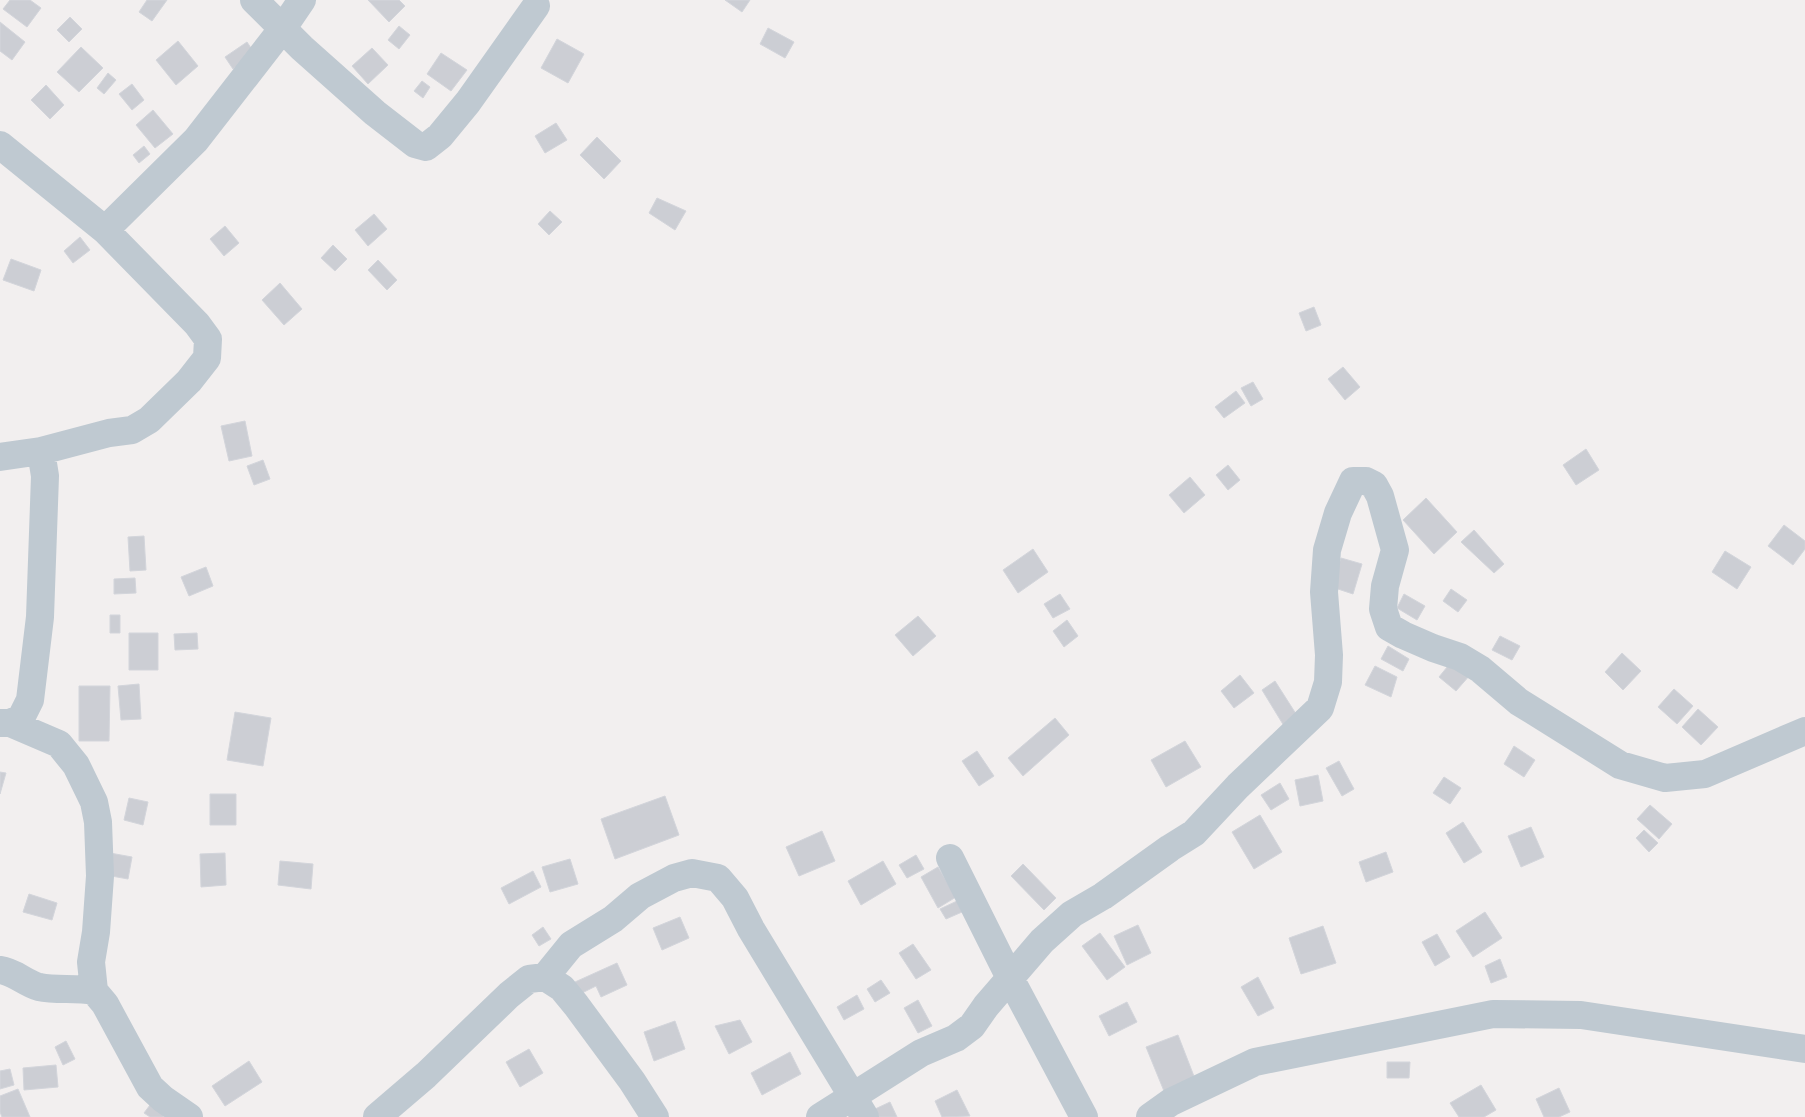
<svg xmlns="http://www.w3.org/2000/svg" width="1805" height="1117" viewBox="0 0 1805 1117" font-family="Inter,sans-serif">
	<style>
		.building { fill: #ccced4; stroke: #d3d5db }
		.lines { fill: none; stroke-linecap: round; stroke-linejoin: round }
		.minor { stroke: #bfc9d1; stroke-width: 28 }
	</style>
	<rect width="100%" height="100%" fill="#f2efef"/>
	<path class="building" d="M10,0H30L41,8L27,27L3,9Z
		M147,0H167L152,21L139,12Z
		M368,0H399L405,6L389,22Z
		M725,0H750L742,12Z
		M70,17L82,29L69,42L57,30Z
		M0,22L25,42L12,60L0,51Z
		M399,26L410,35L399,49L388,40Z
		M768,28L794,42L785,58L760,44Z
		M557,39L584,54L568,83L541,68Z
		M178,41L198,66L176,85L156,60Z
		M247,42L255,54L233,69L225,57Z
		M81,47L103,68L79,92L57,72Z
		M372,48L388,65L368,84L352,66Z
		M441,53L467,70L451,91L427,74Z
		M108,73L116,80L104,94L97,88Z
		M422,81L430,87L423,98L414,91Z
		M132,84L144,100L132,110L119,94Z
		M46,85L64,105L50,119L31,100Z
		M153,110L173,134L155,148L136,125Z
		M556,123L567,140L545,153L535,136Z
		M597,137L621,161L604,179L580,155Z
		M144,146L150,154L139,163L133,155Z
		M657,198L686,211L675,230L649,213Z
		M550,211L562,222L549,235L538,224Z
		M374,214L387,229L368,246L355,230Z
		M225,226L239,243L224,256L210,239Z
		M80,237L90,250L73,263L64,251Z
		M333,245L347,259L335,271L321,258Z
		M11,259L41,270L34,291L3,280Z
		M378,260L397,280L387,290L368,270Z
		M280,283L302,309L284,325L262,300Z
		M1314,307L1321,325L1306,331L1299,313Z
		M1343,367L1360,387L1345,400L1328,379Z
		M1253,382L1263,399L1251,406L1241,388Z
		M1236,391L1245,403L1224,418L1215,407Z
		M245,421L252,456L229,461L221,426Z
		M1586,449L1599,470L1576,485L1563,465Z
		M263,460L270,479L254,485L247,466Z
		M1228,465L1240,480L1228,490L1216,475Z
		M1190,477L1205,495L1184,513L1169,495Z
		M1426,498L1457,532L1434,554L1403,520Z
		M1784,525L1805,541V549L1793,565L1768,546Z
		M1474,530L1504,564L1494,573L1461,542Z
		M144,536L146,570L130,571L128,537Z
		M1033,549L1048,572L1018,593L1003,570Z
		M1725,551L1751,567L1737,589L1712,572Z
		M1341,558L1362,564L1353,594L1332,587Z
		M206,567L213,586L189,596L181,577Z
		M135,578L136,593L114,594V579Z
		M1451,589L1467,600L1458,612L1443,601Z
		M1060,594L1070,609L1053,618L1044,604Z
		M1404,594L1425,606L1417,620L1397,608Z
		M110,615H120V633H110Z
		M918,616L936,636L913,656L895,635Z
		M1067,620L1078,636L1064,647L1053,631Z
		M129,633H158V670H129Z
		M197,633L198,649L175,650L174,634Z
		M1500,636L1520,646L1512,660L1492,650Z
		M1388,646L1409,659L1403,671L1381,659Z
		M1622,653L1641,671L1623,690L1605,672Z
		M1452,661L1470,675L1456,691L1439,677Z
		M1375,666L1397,677L1391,697L1365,685Z
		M1240,675L1254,693L1234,708L1221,691Z
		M1275,681L1298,717L1284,726L1262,690Z
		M139,684L141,719L121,720L118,686Z
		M79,686H110L109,741H79Z
		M1674,689L1693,706L1677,724L1658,707Z
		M1698,709L1718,727L1701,745L1682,727Z
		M235,712L271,718L263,766L227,760Z
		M1055,718L1069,735L1023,776L1008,758Z
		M1185,741L1201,767L1166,787L1151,760Z
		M1514,746L1535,760L1524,777L1504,764Z
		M977,751L994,776L979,786L962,761Z
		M1339,761L1354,789L1342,796L1326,768Z
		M0,772L6,773L0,794Z
		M1318,775L1323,801L1300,806L1295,780Z
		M1444,777L1461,788L1450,804L1433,793Z
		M1280,783L1289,799L1271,810L1261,795Z
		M210,794H236V825H210Z
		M665,796L679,835L615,859L601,819Z
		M129,798L148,802L143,825L124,820Z
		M1650,805L1672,824L1659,839L1637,819Z
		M1260,815L1282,852L1254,869L1232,832Z
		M1463,822L1482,852L1464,863L1446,833Z
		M1531,827L1544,857L1521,867L1508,836Z
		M1644,830L1658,843L1649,852L1636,838Z
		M822,831L835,861L799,876L786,847Z
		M1386,852L1393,872L1366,882L1359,862Z
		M110,853L132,857L128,879L106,875Z
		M225,853L226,885L201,887L200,854Z
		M916,855L924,869L907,878L899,865Z
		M570,859L578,884L550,892L542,867Z
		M280,861L313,864L311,889L278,885Z
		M883,861L896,884L861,905L848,881Z
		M1023,864L1056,898L1044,910L1011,876Z
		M938,867L956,897L938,908L921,877Z
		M533,871L541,887L509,904L501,888Z
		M29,894L57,903L52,920L23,912Z
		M957,901L962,912L946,919L940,909Z
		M1485,912L1502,938L1473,957L1456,931Z
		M680,917L689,938L662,950L653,928Z
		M1138,925L1151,953L1127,965L1114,936Z
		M1323,926L1336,963L1301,974L1289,938Z
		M543,927L551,939L539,946L532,935Z
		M1100,933L1125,967L1107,980L1082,946Z
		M1437,934L1450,957L1435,966L1422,942Z
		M913,944L931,970L916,979L899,953Z
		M1500,959L1507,977L1491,983L1485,966Z
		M617,963L627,985L601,997L596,986L580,994L575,982Z
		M1258,977L1274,1008L1258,1016L1241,987Z
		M881,980L890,993L875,1002L867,989Z
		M857,995L864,1009L844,1020L837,1007Z
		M918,1000L932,1026L918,1033L904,1008Z
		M1127,1002L1137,1022L1109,1036L1099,1016Z
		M740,1020L752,1042L729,1054L715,1026Z
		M675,1021L685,1049L654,1061L644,1032Z
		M1178,1035L1197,1084L1166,1096L1146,1047Z
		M66,1041L75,1059L63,1065L55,1047Z
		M529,1049L543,1073L520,1087L506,1062Z
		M790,1052L801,1074L762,1095L751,1073Z
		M249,1061L262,1082L225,1106L212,1086Z
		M1387,1062H1410L1409,1078H1387Z
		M56,1065L58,1087L24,1090L23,1068Z
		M10,1069L14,1085L0,1089V1071Z
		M1481,1085L1496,1110L1484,1117H1459L1450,1103Z
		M1559,1088L1570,1112L1559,1117H1544L1536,1099Z
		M18,1089L30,1117H2L0,1112V1096Z
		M957,1090L970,1116L942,1117L935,1101Z
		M890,1102L897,1117H876L873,1110Z
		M150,1105L164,1115L163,1117H150L144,1113Z"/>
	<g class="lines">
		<path class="minor" d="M254,0L302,48L375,113L415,144L426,147L440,136L468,102L536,6
			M0,145L105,230L197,324L208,339L207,358L189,381L149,420L132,430L109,433L41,451L0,457
			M105,230L196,140L283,28L302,0
			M0,723H10L59,744L76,765L94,802L98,822L100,876L96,932L91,962L94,991L105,1004L150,1087L163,1099L189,1117
			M10,723L21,718L30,700L40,617L45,476L41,451
			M950,858L1010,978L1084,1117
			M0,970C15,972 25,983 39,987C57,991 76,987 94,991
			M545,977L562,988L576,1005L632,1081L655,1117
			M377,1117L426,1075L509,995L529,979L545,977L571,945L613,919L640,896L674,878L692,873L718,878L735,898L751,929L865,1117
			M820,1117L921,1053L956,1038L972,1026L986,1006L1042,941L1072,914L1103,896L1170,848L1194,833L1238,786L1320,708L1328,682L1329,655L1324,592L1327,550L1338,513L1353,481H1366L1374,485L1380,496L1395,550L1385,586L1383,609L1389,627L1403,635L1433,648L1460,657L1480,669L1519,702L1620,765L1665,778L1705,774L1805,731
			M1150,1117L1171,1102L1255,1062L1493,1014L1581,1015L1805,1049"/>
	</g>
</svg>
